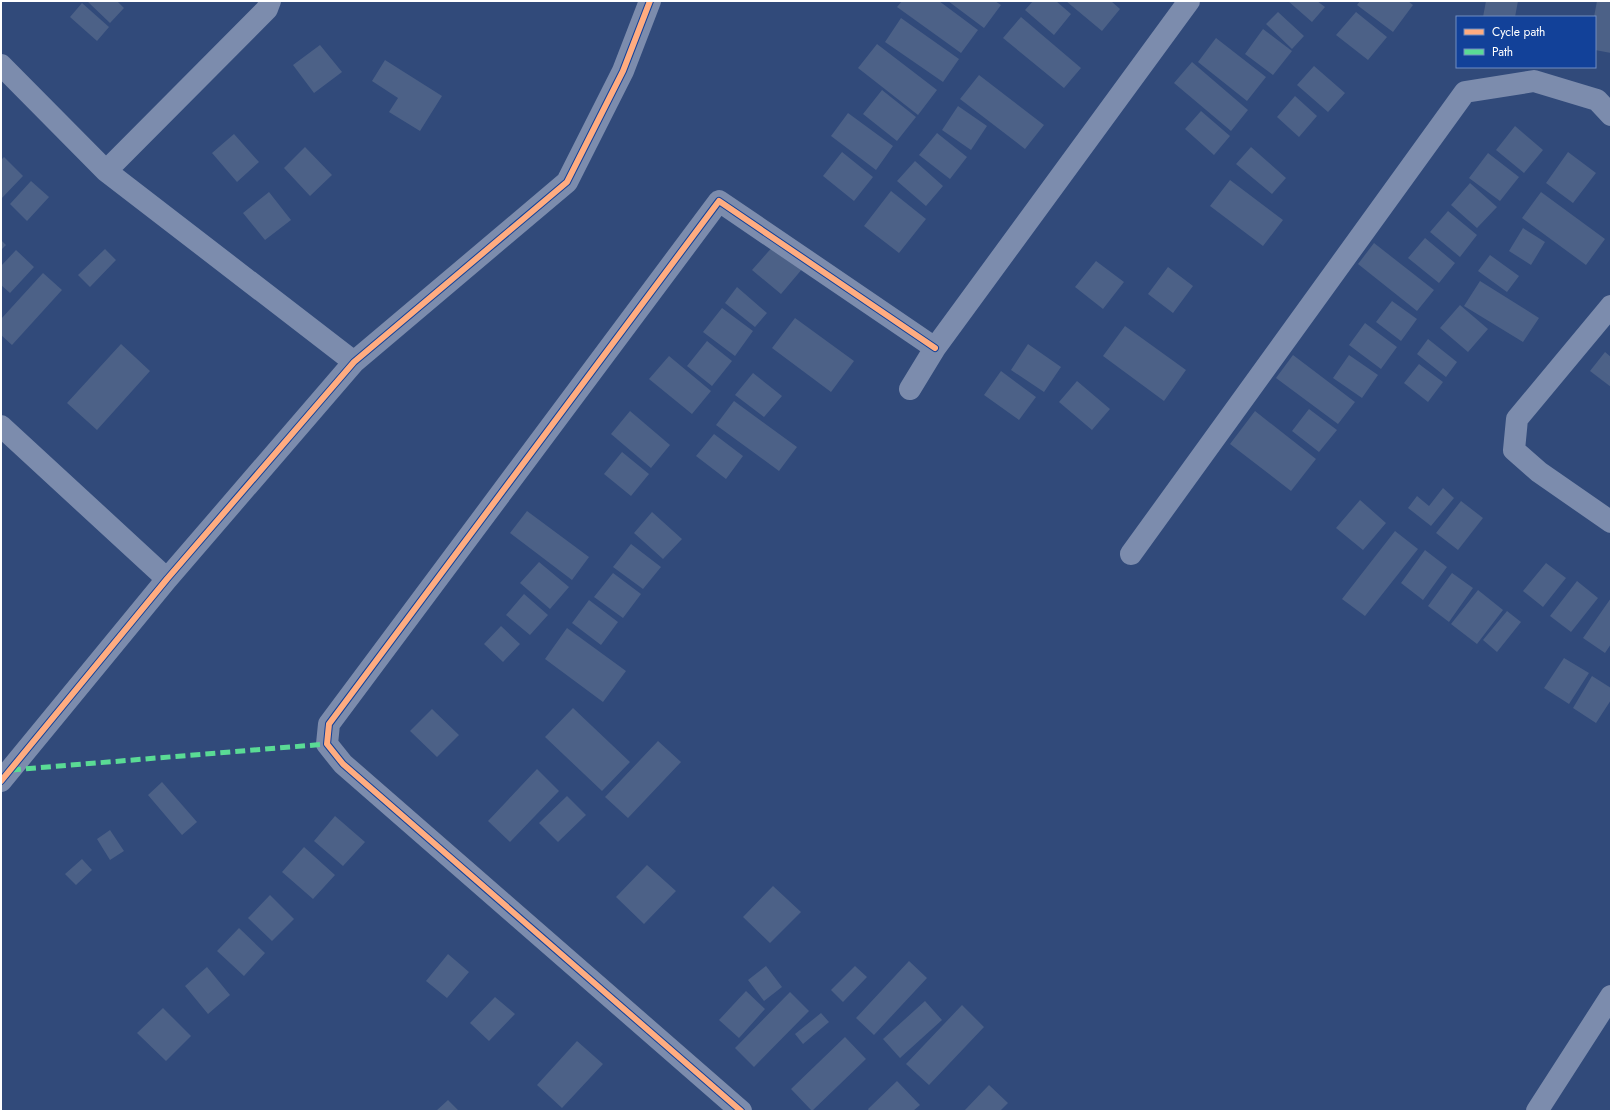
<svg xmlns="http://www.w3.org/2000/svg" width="1612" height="1112" viewBox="0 0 1612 1112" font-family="Jost,sans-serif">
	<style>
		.building { fill: #4c6187 }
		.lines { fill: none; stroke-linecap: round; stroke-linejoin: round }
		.minor { stroke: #7c8cad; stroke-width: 22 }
		.quiet { stroke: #5adb95; stroke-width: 5; stroke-dasharray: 10 5; stroke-linecap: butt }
		.cycleway-casing { stroke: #124199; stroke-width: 8 }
		.cycleway { stroke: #ffac80; stroke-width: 6 }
	</style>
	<rect width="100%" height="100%" fill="#314a7a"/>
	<path class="building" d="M87,1H117L124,8L110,23Z
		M902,1H939L978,30L961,53L897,7Z
		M948,1H995L1001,5L984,28Z
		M1033,1H1056L1071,14L1054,35L1025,10Z
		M1066,1H1111L1120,9L1102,31Z
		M1288,1H1317L1325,7L1312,22Z
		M1360,1H1408L1413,5L1393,32L1357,5Z
		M1486,1H1518L1515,17H1483Z
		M1597,1H1611V53L1595,50L1594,17Z
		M82,3L109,27L97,41L70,17Z
		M1278,12L1304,36L1292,49L1266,24Z
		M1356,12L1387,37L1368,60L1336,35Z
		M1021,17L1081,68L1064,88L1003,38Z
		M901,18L959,59L943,82L885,42Z
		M1263,29L1292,51L1273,75L1245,54Z
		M1216,38L1266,77L1247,101L1198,62Z
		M877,44L937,90L918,115L858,68Z
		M320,45L342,72L314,93L293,65Z
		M385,60L442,96L420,131L389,112L398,98L372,81Z
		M1192,62L1248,110L1231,131L1174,83Z
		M1314,66L1345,93L1328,112L1297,85Z
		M979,75L1044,125L1025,149L960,99Z
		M882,90L916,117L897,141L863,114Z
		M1295,96L1317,116L1299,137L1277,117Z
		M958,106L987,126L971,150L942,130Z
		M1201,111L1230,136L1214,155L1185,129Z
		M848,113L893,146L876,170L831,136Z
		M1515,126L1543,150L1524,173L1496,150Z
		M937,133L967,157L950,179L919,155Z
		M234,134L259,162L237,182L212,153Z
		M305,147L332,175L310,196L284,168Z
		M1251,147L1286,178L1272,194L1236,164Z
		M842,152L873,177L854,201L823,176Z
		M1568,152L1596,173L1573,203L1546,183Z
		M1488,153L1519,177L1500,201L1469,178Z
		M4,157L23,176L1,199V160Z
		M915,161L943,186L926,206L897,181Z
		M1230,180L1283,220L1263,246L1210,206Z
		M31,181L49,197L27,221L10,204Z
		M1470,183L1497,207L1477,228L1451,205Z
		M891,191L926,219L899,253L864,226Z
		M269,192L291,220L265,240L243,213Z
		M1541,192L1605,239L1586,265L1522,218Z
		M1448,211L1477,235L1460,257L1430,232Z
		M1523,228L1545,242L1531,265L1509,251Z
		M1425,238L1455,263L1439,283L1408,258Z
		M1,240L6,245L1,250Z
		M1374,243L1434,290L1417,311L1358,264Z
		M775,244L803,268L781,294L752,270Z
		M105,249L116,260L90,287L78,275Z
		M16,250L34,267L10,293L1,285V266Z
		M1490,255L1519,276L1507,292L1478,271Z
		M1096,261L1124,282L1103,309L1075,287Z
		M1168,267L1193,286L1173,313L1148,294Z
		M43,273L62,290L12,345L1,335V319Z
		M1480,281L1539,318L1523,342L1464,306Z
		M737,287L767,313L755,327L725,303Z
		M1392,301L1417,319L1401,341L1376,322Z
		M1460,305L1488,329L1468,352L1440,328Z
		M722,308L753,331L735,356L703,332Z
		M795,318L854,361L831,392L772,348Z
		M1365,323L1397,347L1381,369L1349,345Z
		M1125,326L1186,370L1164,401L1103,356Z
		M1428,339L1457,362L1446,377L1417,354Z
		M707,341L732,361L712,386L687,366Z
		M121,344L150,371L97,430L67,403Z
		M1028,344L1061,367L1044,392L1011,370Z
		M1605,352L1611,357V387L1590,371Z
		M1293,355L1355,402L1338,424L1276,378Z
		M1349,355L1378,375L1362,398L1333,378Z
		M669,356L711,391L692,414L649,379Z
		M1419,364L1443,382L1428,402L1404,383Z
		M1001,371L1036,397L1019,420L984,395Z
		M753,373L782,396L764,417L735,395Z
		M1077,381L1110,409L1092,430L1059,402Z
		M734,401L797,447L779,471L716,425Z
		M1309,409L1337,430L1319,452L1292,431Z
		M630,411L670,445L651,468L611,434Z
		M1255,411L1316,459L1291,491L1230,444Z
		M714,434L743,456L726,479L696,456Z
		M622,452L649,474L631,496L604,474Z
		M1443,488L1454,498L1431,526L1408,508L1417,496L1429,506Z
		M1360,500L1386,523L1363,550L1336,528Z
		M1461,501L1483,518L1458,550L1436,533Z
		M527,511L589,557L572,580L510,533Z
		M652,512L682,539L663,559L634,533Z
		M1395,531L1418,549L1365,616L1342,599Z
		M631,544L661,567L643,589L613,567Z
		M1425,550L1447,567L1423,600L1401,583Z
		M539,562L569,587L550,609L520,583Z
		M1546,563L1566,578L1543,607L1523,591Z
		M613,573L641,594L623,618L594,597Z
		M1452,573L1473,588L1449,622L1428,606Z
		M1577,581L1598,598L1571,632L1550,616Z
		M1478,590L1503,610L1477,644L1451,624Z
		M524,594L548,615L530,635L506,615Z
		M1611,598V644L1605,653L1583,638Z
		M589,600L618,622L601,645L572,623Z
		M1507,611L1521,622L1497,652L1483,640Z
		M501,626L520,644L503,662L484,644Z
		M567,628L626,671L603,702L545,659Z
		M1564,658L1589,673L1569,704L1544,688Z
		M1592,676L1611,688V700L1596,723L1573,708Z
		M573,708L630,762L602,791L545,737Z
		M432,709L459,735L437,757L410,731Z
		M658,741L681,762L628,818L605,797Z
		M537,769L559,791L510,842L488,821Z
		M162,782L197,822L182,835L148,795Z
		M567,796L586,815L558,842L539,823Z
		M335,816L365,842L343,866L314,841Z
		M110,830L124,851L110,860L97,839Z
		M304,847L335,875L313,899L282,872Z
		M82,859L92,870L76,885L65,874Z
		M647,865L676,891L644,924L616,897Z
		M773,886L801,912L770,943L743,917Z
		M270,895L294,919L272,941L248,918Z
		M239,928L265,953L244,976L217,951Z
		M448,954L469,972L447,998L426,981Z
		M909,961L927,978L874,1035L856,1018Z
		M766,966L782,987L764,1001L748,980Z
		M855,966L867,977L843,1002L831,990Z
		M207,967L230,995L208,1014L185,986Z
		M746,991L765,1009L739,1038L719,1020Z
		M790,992L809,1011L754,1067L735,1048Z
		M495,997L515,1014L489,1041L470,1023Z
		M925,1001L942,1020L900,1058L883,1039Z
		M962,1005L984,1027L929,1085L906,1064Z
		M163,1008L191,1036L166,1061L137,1033Z
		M821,1013L829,1022L803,1044L795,1034Z
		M845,1037L866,1059L812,1111L791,1089Z
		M577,1041L603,1064L562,1108L537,1085Z
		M897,1081L920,1105L913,1111H869L868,1109Z
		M989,1085L1008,1103L1000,1111H964Z
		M448,1100L459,1111H436Z"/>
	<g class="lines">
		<path class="minor" d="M1,65L106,171L354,362
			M106,171L267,9L270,1
			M1611,306L1517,419L1514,450L1539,472L1611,522
			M910,389L935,348L1189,1
			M1,426L167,579
			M1131,554L1465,92L1534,81L1597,100L1611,115
			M1,781L167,579L354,362L567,182L623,71L650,1
			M741,1111L343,764L327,744L329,724L719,201L935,348
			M1537,1111L1611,996"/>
		<path class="quiet" d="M11,770L327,744"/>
		<defs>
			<path id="cycleway" d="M1,781L167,579L354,362L567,182L623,71L650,1
				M741,1111L343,764L327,744L329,724L719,201L935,348"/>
		</defs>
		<use href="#cycleway" class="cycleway-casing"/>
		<use href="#cycleway" class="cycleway"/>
	</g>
	<rect width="1612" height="1112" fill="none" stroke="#ffffff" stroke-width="4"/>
	<rect x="1456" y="16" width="140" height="52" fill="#124199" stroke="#718dc2"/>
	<rect x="1464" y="29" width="20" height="6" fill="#ffac80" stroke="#718dc2"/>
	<text x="1492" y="36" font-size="12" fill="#ffffff">Cycle path</text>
	<rect x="1464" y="49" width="20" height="6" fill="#5adb95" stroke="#718dc2"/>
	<text x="1492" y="56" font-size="12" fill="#ffffff">Path</text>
</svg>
